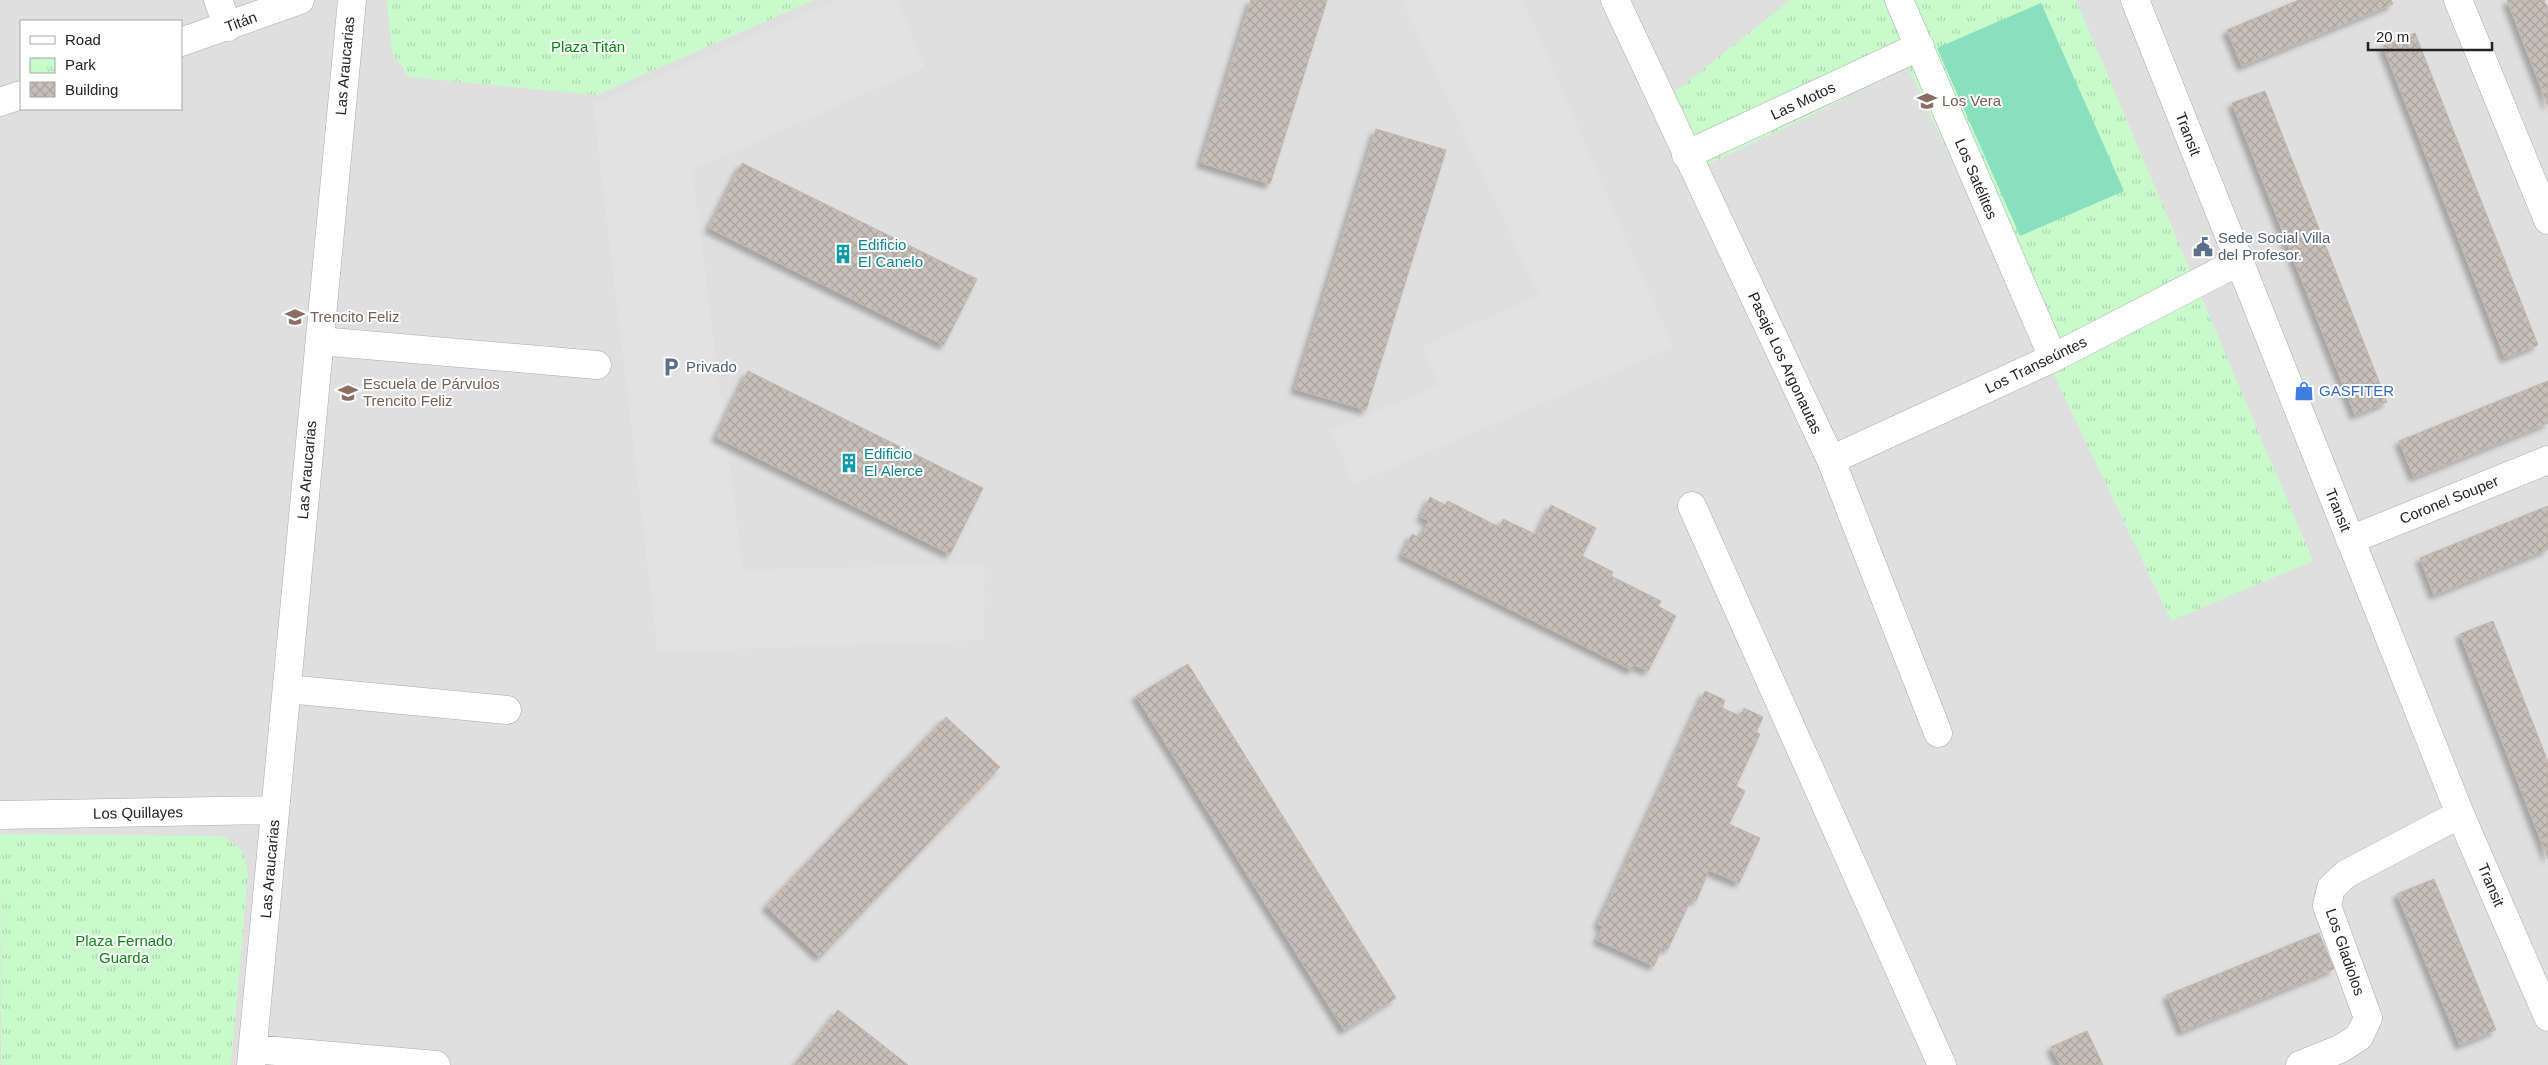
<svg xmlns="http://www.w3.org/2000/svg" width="2548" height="1065" viewBox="0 0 2548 1065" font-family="Arial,sans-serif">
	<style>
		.residential { fill: #e0dfdf; fill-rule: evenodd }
		.park { fill: url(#park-tufts) }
		.pitch { fill: #88e0be }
		.parking { fill: #e2e2e2 }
		.building { fill: url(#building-cross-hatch); stroke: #c4b6ab; filter: url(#shadow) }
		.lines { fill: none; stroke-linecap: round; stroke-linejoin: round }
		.minor-casing { stroke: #a9a9a9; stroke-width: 29 }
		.minor { stroke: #fff; stroke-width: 28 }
		.labels { text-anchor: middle; stroke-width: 4; stroke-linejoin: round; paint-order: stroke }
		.street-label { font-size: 15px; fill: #222; stroke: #fff }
		.park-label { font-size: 15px; fill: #0c8416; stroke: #fff }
		.education-label { font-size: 15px; fill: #785e54; stroke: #fff; text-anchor: start }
		.service-label { font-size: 15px; fill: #4e5e75; stroke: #fff; text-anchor: start }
		.culture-label { font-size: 15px; fill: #0d838f; stroke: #fff; text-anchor: start }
		.shop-label { font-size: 15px; fill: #366cbe; stroke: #fff; text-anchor: start }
	</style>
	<defs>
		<pattern id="park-tufts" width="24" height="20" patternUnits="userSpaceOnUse" patternTransform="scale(1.25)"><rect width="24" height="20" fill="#c8facc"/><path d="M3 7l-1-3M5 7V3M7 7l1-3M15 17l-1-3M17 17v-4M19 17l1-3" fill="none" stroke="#acd6af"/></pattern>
		<pattern id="building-cross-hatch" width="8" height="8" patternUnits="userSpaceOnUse" patternTransform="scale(1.25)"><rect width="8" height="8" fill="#c7bfb8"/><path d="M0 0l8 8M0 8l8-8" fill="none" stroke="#aba49e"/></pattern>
		<filter id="shadow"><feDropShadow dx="-4.5" dy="4.5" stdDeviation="2.5" flood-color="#0004"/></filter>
	</defs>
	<rect width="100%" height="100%" fill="#f2efe9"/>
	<path class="residential" d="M0,0H2548V1065H0ZM21,21H181V109H21Z"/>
	<path class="park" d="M387,0H814L597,95L409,77L392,52Z
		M1790,0H2076L2313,561L2171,621L1908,68L1705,166L1671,95Z
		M0,834L221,836C242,848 245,850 248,875L231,1065H1Z"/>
	<path class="pitch" d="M2041,3L2124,191L2020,236L1937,48Z"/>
	<path class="parking" d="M837,0H898L925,67L692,170L743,570L985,564L984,640L658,652L593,104Z
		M1402,0H1523L1673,347L1354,484L1331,431L1439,385L1423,346L1539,296Z"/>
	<path class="building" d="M1251,0H1327L1270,184L1201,163Z
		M2299,0H2391L2393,4L2242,66L2227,30Z
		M2507,0H2544L2548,9V106Z
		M2415,33L2538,345L2505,358L2383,46Z
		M2265,91L2387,402L2355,415L2232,103Z
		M1376,129L1446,150L1366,410L1295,389Z
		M742,163L977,279L944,345L709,228Z
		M748,371L983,488L950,554L716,437Z
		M2548,381V423L2414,477L2399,441Z
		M1430,497L1445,505L1448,501L1499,527L1503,519L1537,535L1551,505L1596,528L1582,556L1613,572L1611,576L1661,601L1658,606L1676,616L1648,671L1635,665L1632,670L1402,555L1412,534L1420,538L1429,521L1421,517Z
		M2548,506V549L2434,595L2420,558Z
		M2493,621L2548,762V859L2460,634Z
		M1188,664L1396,998L1344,1030L1136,696Z
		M1705,691L1725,700L1722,708L1740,716L1744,708L1763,717L1756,732L1760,734L1736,786L1745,791L1729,824L1760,838L1739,883L1709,870L1696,901L1691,899L1668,949L1662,947L1654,966L1597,940L1603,927L1598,924Z
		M946,717L1000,767L820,957L766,906Z
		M2434,879L2496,1030L2460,1045L2397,894Z
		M2319,933L2334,969L2182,1031L2167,995Z
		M838,1010L908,1065H795Z
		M2087,1031L2103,1065H2060L2051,1047Z"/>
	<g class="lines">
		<defs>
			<path id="minor" d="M218,0L228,27
				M1615,0L1831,460L1938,733
				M1899,0L2053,358
				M2135,0L2460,814L2548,1017
				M2458,0L2548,220
				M181,42L300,0
				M0,102L21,95
				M1686,155L1920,46
				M320,341L597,365
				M1831,460L2053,358L2238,262
				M1692,506L1942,1065
				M2350,540L2548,460
				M287,689L507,710
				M0,815L275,810
				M253,1049L436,1065
				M251,1065L352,0
				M2300,1065L2340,1049L2359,1037L2368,1018L2327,906L2331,888L2346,874L2460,814"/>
		</defs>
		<use href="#minor" class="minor-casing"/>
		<use href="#minor" class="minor"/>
	</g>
	<defs>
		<symbol id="school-bare" viewBox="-9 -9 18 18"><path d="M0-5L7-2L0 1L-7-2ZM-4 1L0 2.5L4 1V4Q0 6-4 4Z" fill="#8d6e63" stroke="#fff" stroke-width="2.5" paint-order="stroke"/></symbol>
		<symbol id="civic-bare" viewBox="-9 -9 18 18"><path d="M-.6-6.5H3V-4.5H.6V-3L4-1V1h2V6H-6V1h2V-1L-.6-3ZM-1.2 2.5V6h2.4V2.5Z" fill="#5c6f8a" stroke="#fff" stroke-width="2.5" paint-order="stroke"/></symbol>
		<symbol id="building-bare" viewBox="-9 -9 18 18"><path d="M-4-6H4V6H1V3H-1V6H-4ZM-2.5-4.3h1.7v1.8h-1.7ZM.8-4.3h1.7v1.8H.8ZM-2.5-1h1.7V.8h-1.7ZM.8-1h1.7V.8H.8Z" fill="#0f9aa8" stroke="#fff" stroke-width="2.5" paint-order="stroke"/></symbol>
		<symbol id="parking-bare" viewBox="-9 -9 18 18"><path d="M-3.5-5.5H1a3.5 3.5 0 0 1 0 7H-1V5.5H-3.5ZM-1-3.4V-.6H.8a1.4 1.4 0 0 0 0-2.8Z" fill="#5c6f8a" stroke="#fff" stroke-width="2.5" paint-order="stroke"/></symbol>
		<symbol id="shop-bare" viewBox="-9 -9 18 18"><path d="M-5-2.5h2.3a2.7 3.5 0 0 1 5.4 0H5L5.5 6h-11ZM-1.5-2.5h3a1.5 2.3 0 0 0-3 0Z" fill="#3f7fe0" stroke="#fff" stroke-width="2.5" paint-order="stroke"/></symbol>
	</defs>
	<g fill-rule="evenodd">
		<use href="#school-bare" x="1913" y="87" width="28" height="28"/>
		<use href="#civic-bare" x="2189" y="233" width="28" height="28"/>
		<use href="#building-bare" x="829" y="240" width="28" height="28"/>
		<use href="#school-bare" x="281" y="303" width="28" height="28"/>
		<use href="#parking-bare" x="657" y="353" width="28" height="28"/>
		<use href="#shop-bare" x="2290" y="377" width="28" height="28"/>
		<use href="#school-bare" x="334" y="379" width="28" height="28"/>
		<use href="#building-bare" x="835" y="449" width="28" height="28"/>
	</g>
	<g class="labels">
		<g class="street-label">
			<text transform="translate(241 22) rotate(-20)" y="5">Titán</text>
			<text transform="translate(345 66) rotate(-85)" y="5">Las Araucarias</text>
			<text transform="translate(1803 101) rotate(-25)" y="5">Las Motos</text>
			<text transform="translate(2188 134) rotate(69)" y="5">Transit</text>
			<text transform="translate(1976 179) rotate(67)" y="5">Los Satélites</text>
			<text transform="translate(1785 363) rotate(65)" y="5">Pasaje Los Argonautas</text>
			<text transform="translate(2036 365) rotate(-26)" y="5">Los Transeúntes</text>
			<text transform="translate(307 470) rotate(-85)" y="5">Las Araucarias</text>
			<text transform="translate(2449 500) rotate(-22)" y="5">Coronel Souper</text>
			<text transform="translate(2338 510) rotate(68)" y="5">Transit</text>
			<text transform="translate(138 813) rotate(-1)" y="5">Los Quillayes</text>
			<text transform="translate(270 869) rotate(-85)" y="5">Las Araucarias</text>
			<text transform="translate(2491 885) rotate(67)" y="5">Transit</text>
			<text transform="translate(2345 952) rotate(71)" y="5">Los Gladiolos</text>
		</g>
		<g class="park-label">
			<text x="588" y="52">Plaza Titán</text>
			<text x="124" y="946">Plaza Fernado<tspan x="124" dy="17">Guarda</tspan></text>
		</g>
		<g class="education-label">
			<text x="1942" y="106">Los Vera</text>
			<text x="310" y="322">Trencito Feliz</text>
			<text x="363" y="389">Escuela de Párvulos<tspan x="363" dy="17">Trencito Feliz</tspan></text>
		</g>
		<g class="service-label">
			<text x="2218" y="243">Sede Social Villa<tspan x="2218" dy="17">del Profesor.</tspan></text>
			<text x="686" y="372">Privado</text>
		</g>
		<g class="culture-label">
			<text x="858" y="250">Edificio<tspan x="858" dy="17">El Canelo</tspan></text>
			<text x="864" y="459">Edificio<tspan x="864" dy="17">El Alerce</tspan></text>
		</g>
		<g class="shop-label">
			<text x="2319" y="396">GASFITER</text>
		</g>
	</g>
	<rect x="20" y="20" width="162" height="90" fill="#ffffff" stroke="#a7a7a7"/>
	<rect x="30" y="36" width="25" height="8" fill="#ffffff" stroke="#a7a7a7"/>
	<text x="65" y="45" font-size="15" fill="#222222">Road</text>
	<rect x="30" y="58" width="25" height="15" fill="url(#park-tufts)" stroke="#a7a7a7"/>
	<text x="65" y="70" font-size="15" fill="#222222">Park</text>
	<rect x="30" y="82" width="25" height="15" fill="url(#building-cross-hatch)" stroke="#a7a7a7"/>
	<text x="65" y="95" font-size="15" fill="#222222">Building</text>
	<path d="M2368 42v8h124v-8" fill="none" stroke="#222222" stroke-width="2.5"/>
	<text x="2376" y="42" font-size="15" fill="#222222" stroke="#ffffff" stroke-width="4" paint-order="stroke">20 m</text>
</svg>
